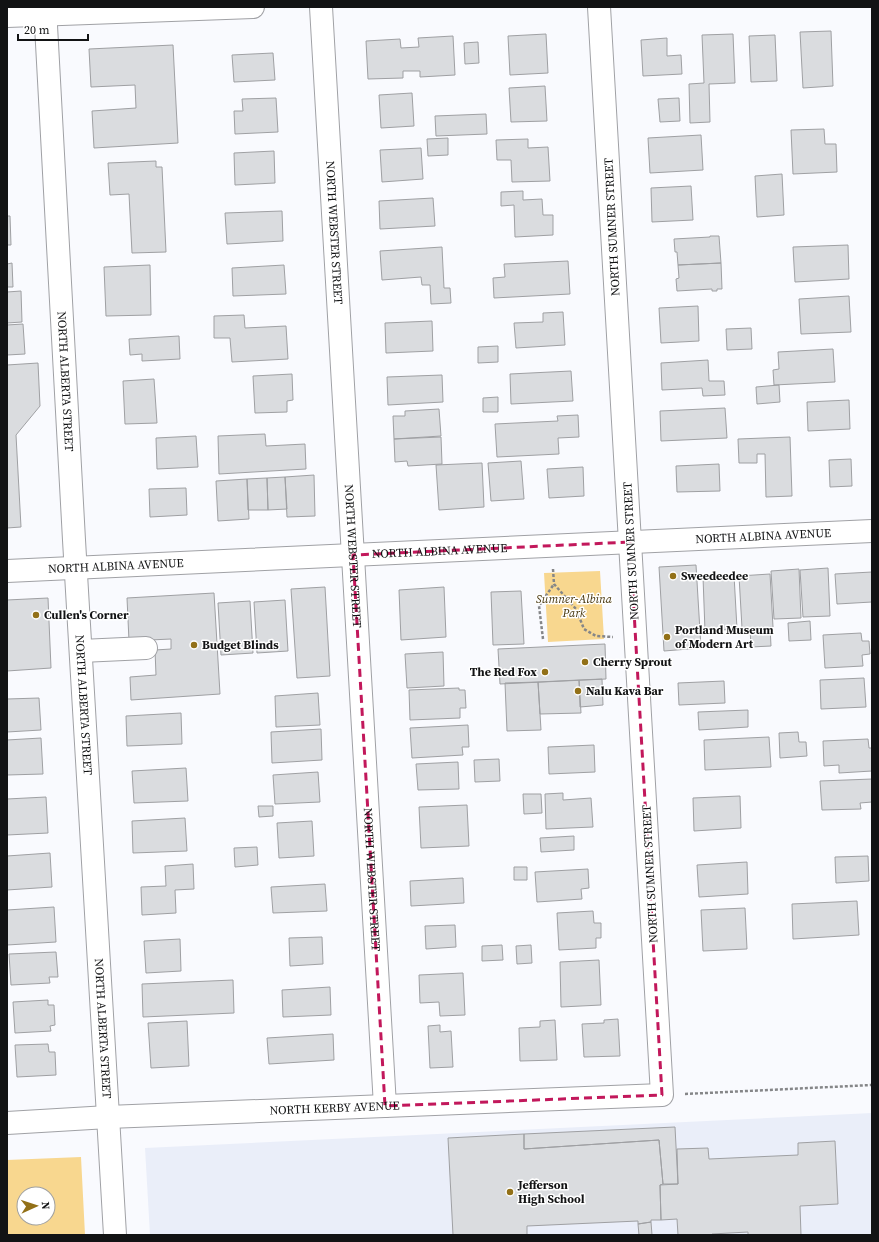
<svg xmlns="http://www.w3.org/2000/svg" width="879" height="1242" viewBox="0 0 879 1242" font-family="'Source Serif 4',serif">
	<style>
		.built { fill: #eaeef9 }
		.green { fill: #f8d78f; fill-rule: evenodd }
		.building { fill: #dadcdf; stroke: #9fa0a3 }
		.lines { fill: none; stroke-linecap: round; stroke-linejoin: round }
		.minor-casing { stroke: #a0a1a5; stroke-width: 24 }
		.path { stroke: #858688; stroke-width: 2.5; stroke-dasharray: 3 2; stroke-linecap: butt }
		.minor { stroke: #fff; stroke-width: 22 }
		.marked { fill: none; stroke: #c2185b; stroke-width: 3; stroke-dasharray: 8 5; stroke-linejoin: round }
		.poi-dot { fill: #927017; stroke: #fff; stroke-width: 1.5 }
		.labels { text-anchor: middle; stroke-width: 3; stroke-linejoin: round; paint-order: stroke }
		.street-label { font-size: 12px; fill: #121314; stroke: #fff }
		.poi-label { font-size: 12px; font-weight: bold; fill: #121314; stroke: #fff; text-anchor: start }
		.park-label { font-size: 12px; font-style: italic; fill: #47360c; stroke: #fff }
	</style>
	<rect width="100%" height="100%" fill="#f9fafe"/>
	<path class="built" d="M872,1113V1235H150L145,1148Z"/>
	<path class="green" d="M600,571L604,639L548,642L544,573Z
		M81,1157L85,1235H7V1160ZM24,1194H48V1218H24Z"/>
	<path class="building" d="M831,31L833,86L803,88L800,32Z
		M546,34L548,73L510,75L508,36Z
		M733,34L735,83L709,84L710,122L690,123L689,84L704,83L702,35Z
		M775,35L777,81L751,82L749,36Z
		M453,36L455,75L420,77V71H403V78L368,79L366,41L400,39L401,48L419,47L418,38Z
		M667,38V56L681,55L682,74L643,76L641,40Z
		M478,42L479,63L465,64L464,43Z
		M173,45L178,143L94,148L92,111L136,108L135,85L91,87L89,49Z
		M273,53L275,80L234,82L232,55Z
		M545,86L547,121L511,122L509,88Z
		M412,93L414,126L381,128L379,95Z
		M276,98L278,132L235,134L234,111H243L242,99Z
		M679,98L680,121L660,122L658,99Z
		M486,114L487,134L436,136L435,116Z
		M824,129L825,144H836L837,172L793,174L791,130Z
		M701,135L703,170L650,173L648,138Z
		M448,138V155L428,156L427,139Z
		M528,139V148L548,147L550,181L512,182L511,160H497L496,140Z
		M421,148L423,179L382,182L380,150Z
		M274,151L275,183L235,185L234,153Z
		M156,161V167H162L166,252L132,253L129,194L110,195L108,163Z
		M782,174L784,215L757,217L755,176Z
		M691,186L693,220L652,222L651,188Z
		M523,191V200L542,199L543,215H553V235L515,237L514,205L501,206V192Z
		M433,198L435,226L380,229L379,201Z
		M282,211L283,241L227,244L225,213Z
		M7,216H10L11,245H7Z
		M710,236H719L721,263L678,265L677,252H675L674,239L710,237Z
		M848,245L849,279L795,282L793,247Z
		M442,247L444,288H450L451,303L431,304L430,285H422L421,277L382,280L380,251Z
		M568,261L570,294L494,298L493,278L505,277L504,264Z
		M12,263L13,287H7V264Z
		M721,263L722,289H717V291H712V289L677,291L676,279L679,278L678,265Z
		M150,265L151,315L106,316L104,267Z
		M284,265L286,294L233,296L232,268Z
		M21,291L22,322L7,323V292Z
		M849,296L851,332L801,334L799,299Z
		M698,306L699,341L661,343L659,308Z
		M563,312L565,345L516,348L514,323L543,322V313Z
		M244,315L245,328L286,326L288,359L232,362L230,338H214V316Z
		M432,321L433,351L386,353L385,323Z
		M23,324L25,354L7,355V325Z
		M751,328L752,349L727,350L726,329Z
		M179,336L180,359L142,361V354L130,355L129,339Z
		M498,346V362L478,363V347Z
		M833,349L835,382L774,385L773,370L779,369L778,352Z
		M708,360L709,381H724L725,395L703,396L702,388L662,390L661,363Z
		M38,363L40,406L16,435L21,527L7,528V365Z
		M571,371L573,401L511,404L510,374Z
		M292,374L293,400L287,401V412L255,413L253,376Z
		M442,375L443,402L388,405L387,377Z
		M154,379L157,423L125,424L123,381Z
		M779,385L780,402L757,404L756,387Z
		M498,397V412H483V398Z
		M849,400L850,429L808,431L807,402Z
		M725,408L727,438L661,441L660,411Z
		M439,409L441,436L394,439L393,416H405V411Z
		M578,415L579,437L558,438L559,454L497,457L495,424L558,421L557,416Z
		M265,434L266,446L305,444L306,469L219,474L218,436Z
		M196,436L198,467L157,469L156,438Z
		M441,437L442,464L408,466L407,461L395,462L394,439Z
		M790,437L792,496L766,497L765,454H757V463H739L738,439Z
		M851,459L852,486L830,487L829,460Z
		M521,461L524,499L491,501L488,463Z
		M482,463L484,507L439,510L436,465Z
		M719,464L720,491L677,492L676,466Z
		M583,467L584,496L549,498L547,469Z
		M314,475L315,516L287,517L285,477Z
		M285,477L287,509L268,510L267,478Z
		M267,478L268,510H248L247,479Z
		M247,479L249,519L218,521L216,481Z
		M186,488L187,515L150,517L149,489Z
		M696,565L701,648L664,651L659,567Z
		M828,568L830,616L803,617L800,570Z
		M799,569L801,618L774,619L771,571Z
		M872,572V602L837,604L835,574Z
		M770,574L773,627H770L771,646L751,647L750,628H742L739,576Z
		M734,575L737,629L705,631L703,577Z
		M325,587L330,676L297,678L291,589Z
		M444,587L446,637L401,640L399,590Z
		M521,591L524,644L493,645L491,592Z
		M214,593L220,694L131,700L130,677L156,675L155,650L171,649V639L129,641L127,598Z
		M48,598L51,668L7,671V600Z
		M285,600L288,651L257,653L254,602Z
		M250,601L253,653L221,655L218,603Z
		M810,621L811,640L789,641L788,623Z
		M861,633L862,641H869L870,654L862,655L863,666L825,668L823,635Z
		M605,644L606,679L500,684L498,649Z
		M443,652L444,686L407,688L405,654Z
		M864,678L866,707L821,709L820,680Z
		M602,679L603,705L580,707L579,680Z
		M579,680L581,713L540,714L538,682Z
		M724,681L725,703L679,705L678,683Z
		M538,682L541,730L507,731L505,683Z
		M459,688V690H465L466,708H460V718L410,720L409,690Z
		M318,693L320,725L276,727L275,696Z
		M39,698L41,730L7,732V699Z
		M748,710V727L699,730L698,712Z
		M181,713L182,744L127,746L126,716Z
		M468,725L469,747H462L463,755L412,758L410,728Z
		M321,729L322,760L272,763L271,732Z
		M798,732L799,742H806L807,756L780,758L779,733Z
		M769,737L771,767L705,770L704,740Z
		M41,738L43,774L7,775V740Z
		M868,739L869,748H872V771L839,773V765L824,766L823,741Z
		M594,745L595,772L549,774L548,747Z
		M499,759L500,781L475,782L474,760Z
		M458,762L459,789L418,790L416,764Z
		M186,768L188,801L134,803L132,771Z
		M318,772L320,802L275,804L273,775Z
		M872,779V802L860,803L861,809L822,810L820,781Z
		M563,793V800L591,798L593,827L546,829L545,794Z
		M523,794H541L542,813L524,814Z
		M740,796L741,828L694,831L693,798Z
		M46,797L48,833L7,835V799Z
		M467,805L469,846L421,848L419,807Z
		M258,806H273V816L259,817Z
		M185,818L187,851L133,853L132,821Z
		M312,821L314,856L279,858L277,823Z
		M574,836V850L541,852L540,838Z
		M257,847L258,865L235,867L234,848Z
		M50,853L52,887L7,890V856Z
		M868,856L869,881L836,883L835,857Z
		M747,862L748,894L699,897L697,865Z
		M193,864L194,889L175,890L176,913L142,915L141,887L166,886L165,866Z
		M514,867H527V880H514Z
		M588,869L589,888L581,889L582,899L537,902L535,872Z
		M463,878L464,903L411,906L410,881Z
		M325,884L327,911L273,913L271,887Z
		M857,901L859,935L793,939L792,904Z
		M54,907L56,942L7,945V910Z
		M745,908L747,949L703,951L701,910Z
		M593,911L594,923H601V938H596V948L559,950L557,913Z
		M455,925L456,947L426,949L425,926Z
		M322,937L323,964L290,966L289,938Z
		M180,939L181,971L146,973L144,941Z
		M502,945L503,960L482,961V946Z
		M531,945L532,963L517,964L516,946Z
		M56,952L58,977H49L50,983L11,985L9,954Z
		M599,960L601,1005L561,1007L560,962Z
		M463,973L465,1015L440,1016L439,1002L420,1003L419,975Z
		M233,980L234,1013L143,1017L142,984Z
		M330,987L331,1015L283,1017L282,990Z
		M48,1000V1005H54L55,1025L50,1026L51,1031L15,1033L13,1002Z
		M618,1019L620,1056L584,1057L582,1024L604,1023V1020Z
		M555,1020L557,1060L520,1061L519,1028L540,1027V1021Z
		M187,1021L189,1066L151,1068L148,1023Z
		M440,1025V1032L451,1031L453,1067L430,1068L428,1026Z
		M333,1034L334,1060L269,1064L267,1038Z
		M48,1044L49,1052H55L56,1075L17,1077L15,1045Z
		M675,1127L678,1184H663L659,1140L524,1149V1134Z
		M524,1134V1149L659,1140L663,1184L660,1185L661,1220H651V1222L638,1224V1221L527,1226V1235H453L448,1138Z
		M835,1141L838,1204L800,1206L801,1235H748V1232L712,1234L713,1235H678L677,1219L661,1220L660,1185L678,1184L677,1149L708,1148L709,1159L798,1155V1143Z
		M651,1222L652,1235H639L638,1224Z"/>
	<g class="lines">
		<defs>
			<g id="minor">
				<path id="s1" d="M45,7L74,540L115,1235"/>
				<path id="s2" d="M321,7L385,1106"/>
				<path d="M7,16L253,7"/>
				<path id="s3" d="M7,571L872,531"/>
				<path d="M81,651L146,648"/>
				<path id="s4" d="M7,1123L108,1117L662,1095L599,7"/>
			</g>
		</defs>
		<use href="#minor" class="minor-casing"/>
		<path class="path" d="M553,569L554,584L576,609L584,629L596,636L613,637
			M543,639L539,606L554,584
			M685,1094L872,1085"/>
		<use href="#minor" class="minor"/>
	</g>
	<path class="marked" d="M630,542L662,1095L385,1106L353,555Z"/>
	<g class="poi-dot">
		<circle cx="673" cy="576" r="4"/>
		<circle cx="36" cy="615" r="4"/>
		<circle cx="667" cy="637" r="4"/>
		<circle cx="194" cy="645" r="4"/>
		<circle cx="585" cy="662" r="4"/>
		<circle cx="545" cy="672" r="4"/>
		<circle cx="578" cy="691" r="4"/>
		<circle cx="510" cy="1192" r="4"/>
	</g>
	<g class="labels">
		<g class="street-label">
			<text transform="translate(612 227) rotate(-93)" y="4">NORTH SUMNER STREET</text>
			<text dy="4" stroke="none"><textPath href="#s2" startOffset="226">NORTH WEBSTER STREET</textPath></text>
			<text dy="4" stroke="none"><textPath href="#s1" startOffset="375">NORTH ALBERTA STREET</textPath></text>
			<text dy="4" stroke="none"><textPath href="#s3" startOffset="757">NORTH ALBINA AVENUE</textPath></text>
			<text dy="4" stroke="none"><textPath href="#s3" startOffset="433">NORTH ALBINA AVENUE</textPath></text>
			<text transform="translate(631 551) rotate(-93)" y="4">NORTH SUMNER STREET</text>
			<text dy="4" stroke="none"><textPath href="#s2" startOffset="550">NORTH WEBSTER STREET</textPath></text>
			<text dy="4" stroke="none"><textPath href="#s3" startOffset="109">NORTH ALBINA AVENUE</textPath></text>
			<text dy="4" stroke="none"><textPath href="#s1" startOffset="699">NORTH ALBERTA STREET</textPath></text>
			<text transform="translate(650 874) rotate(-93)" y="4">NORTH SUMNER STREET</text>
			<text dy="4" stroke="none"><textPath href="#s2" startOffset="874">NORTH WEBSTER STREET</textPath></text>
			<text dy="4" stroke="none"><textPath href="#s1" startOffset="1023">NORTH ALBERTA STREET</textPath></text>
			<text dy="4" stroke="none"><textPath href="#s4" startOffset="328">NORTH KERBY AVENUE</textPath></text>
		</g>
		<g class="poi-label">
			<text x="681" y="580">Sweedeedee</text>
			<text x="44" y="619">Cullen's Corner</text>
			<text x="675" y="634">Portland Museum<tspan x="675" dy="14">of Modern Art</tspan></text>
			<text x="202" y="649">Budget Blinds</text>
			<text x="593" y="666">Cherry Sprout</text>
			<text x="537" y="676" text-anchor="end">The Red Fox</text>
			<text x="586" y="695">Nalu Kava Bar</text>
			<text x="518" y="1189">Jefferson<tspan x="518" dy="14">High School</tspan></text>
		</g>
		<g class="park-label">
			<text x="574" y="603">Sumner-Albina<tspan x="574" dy="14">Park</tspan></text>
		</g>
	</g>
	<rect width="879" height="1242" fill="none" stroke="#121314" stroke-width="16"/>
	<g transform="translate(36 1206) rotate(87)"><circle r="19" fill="#ffffff" stroke="#a0a1a1"/>
	<path d="M0-3L7 15L0 10L-7 15Z" fill="#927017"/>
	<text y="-6" font-size="11" font-weight="bold" text-anchor="middle" fill="#121314">N</text>
	</g>
	<path d="M18 34v6h70v-6" fill="none" stroke="#121314" stroke-width="2"/>
	<text x="24" y="34" font-size="12" fill="#121314" stroke="#ffffff" stroke-width="3" paint-order="stroke">20 m</text>
</svg>
